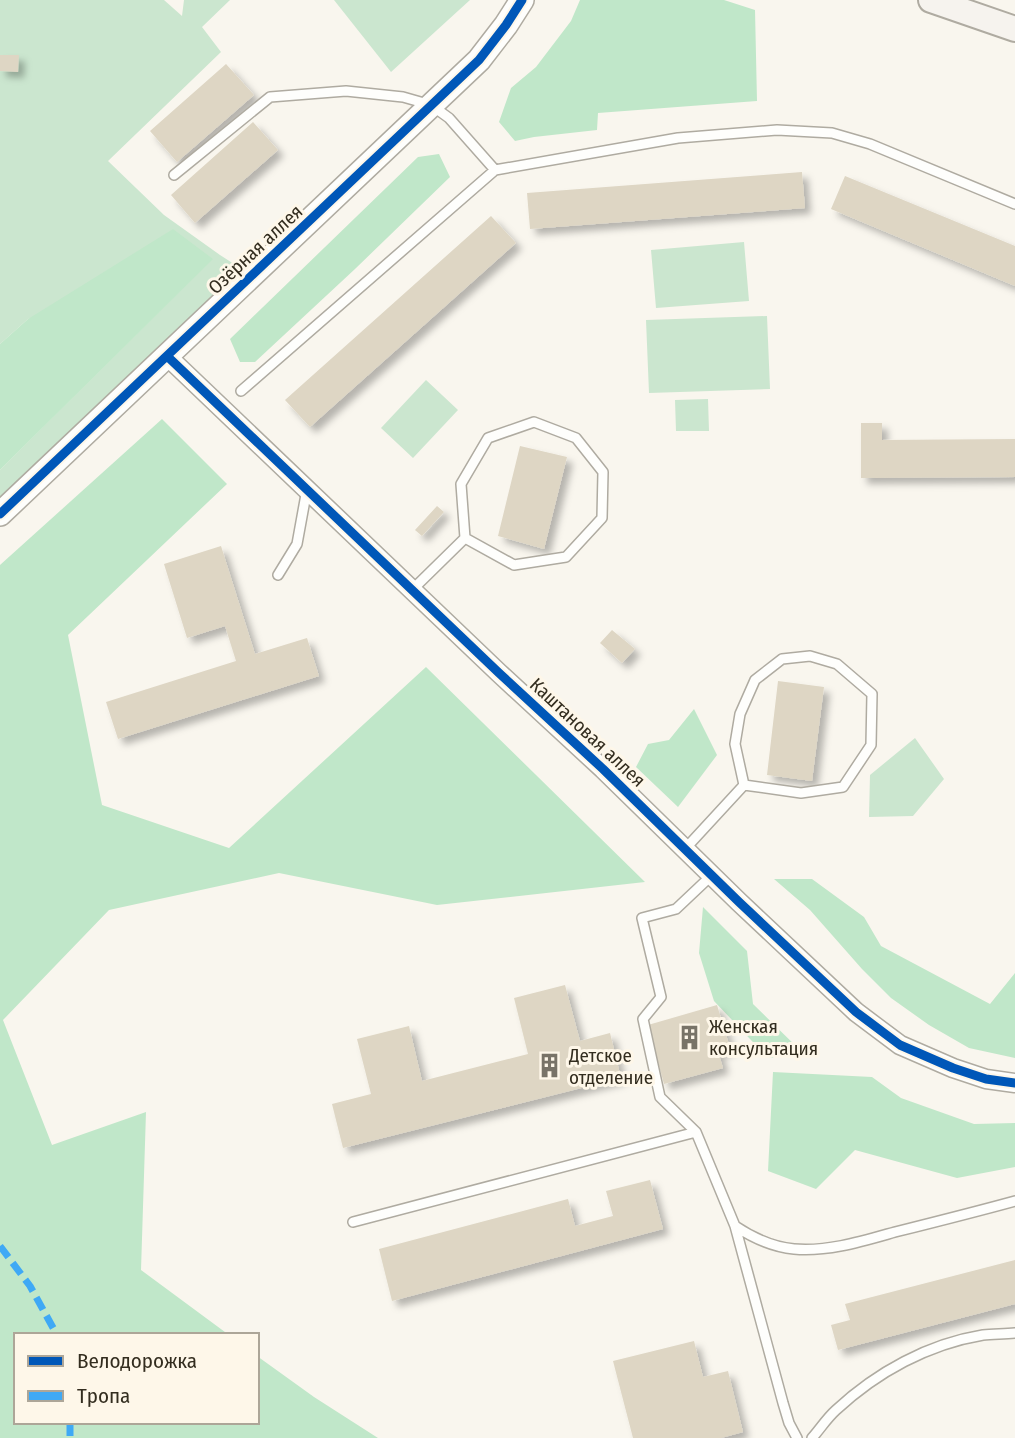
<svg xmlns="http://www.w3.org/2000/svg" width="1015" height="1438" viewBox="0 0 1015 1438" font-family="'Fira Sans Condensed',sans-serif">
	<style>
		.green { fill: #cbe6cf }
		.forest { fill: #c0e7c9 }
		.building { fill: #ded6c4; filter: url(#shadow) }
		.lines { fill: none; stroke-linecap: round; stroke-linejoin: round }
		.service-casing { stroke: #afaba1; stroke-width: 12 }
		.minor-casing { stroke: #afaba1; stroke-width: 21 }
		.tertiary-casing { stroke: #afaba1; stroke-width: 26 }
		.secondary-casing { stroke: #afaba1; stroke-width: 28 }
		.service { stroke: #fefefc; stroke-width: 9 }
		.minor { stroke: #fefefc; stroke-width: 18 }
		.tertiary { stroke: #fefefc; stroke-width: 23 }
		.secondary { stroke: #f6f3ee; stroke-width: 24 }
		.quiet { stroke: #3fa9f5; stroke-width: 7; stroke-dasharray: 14 7; stroke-linecap: butt }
		.cycleway-casing { stroke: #fef7e9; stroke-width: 13 }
		.cycleway { stroke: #0057b8; stroke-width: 9 }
		.labels { text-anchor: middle; stroke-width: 6; stroke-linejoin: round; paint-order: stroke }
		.street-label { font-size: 19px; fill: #332d1f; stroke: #fef7e9 }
		.poi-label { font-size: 19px; fill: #332d1f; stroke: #fef7e9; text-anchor: start }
	</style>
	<defs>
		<filter id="shadow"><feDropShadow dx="6" dy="6" stdDeviation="3.5" flood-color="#0004"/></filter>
	</defs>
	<rect width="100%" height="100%" fill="#f9f6ee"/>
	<path class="green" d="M0,0H164L182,16L184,0H230L202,27L221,52L108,161L164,215L220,255L248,273L0,501V470L212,259L28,319L0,344Z
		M334,0H470L391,72Z
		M744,242L749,301L656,308L651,250Z
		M767,316L770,389L649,393L646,320Z
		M426,380L458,410L413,458L381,428Z
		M708,399L709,431H676L675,400Z
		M915,738L944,779L913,816L869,817L870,775Z"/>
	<path class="forest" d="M580,0H724L755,10L757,101L598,113L597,130L534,137L515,141L499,122L511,88L536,67L571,21Z
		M439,154L450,177L355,269L255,362H240L230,339L418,157Z
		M173,229L213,259L0,470V344L28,319Z
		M162,419L227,484L68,635L102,805L229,848L426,667L645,882L437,905L279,873L109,910L3,1020L52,1145L146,1112L141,1270L229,1335H16V1422H257V1356L314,1397L378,1438H0V565Z
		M694,709L717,755L678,807L636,767L648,744L669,740Z
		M774,879H812L864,917L881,946L990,1004L1015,973V1058L969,1048L929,1025L891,998L862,969L810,910Z
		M703,907L747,951L753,1004L804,1054L768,1058L714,1001L699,953Z
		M773,1072L872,1077L901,1098L974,1124L1015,1123V1167L957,1178L855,1150L816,1189L768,1171Z"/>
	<path class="building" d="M0,55H19L18,72L0,71Z
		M226,64L254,95L177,162L150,131Z
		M253,122L278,150L195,223L171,195Z
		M802,172L805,208L530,229L527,193Z
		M845,176L1015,246V286L831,209Z
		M491,216L516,243L310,427L285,400Z
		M861,423H882V440L1015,439V477L861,478Z
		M520,446L567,457L544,549L498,536Z
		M437,506L444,512L422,536L415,530Z
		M221,546L255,654L307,638L319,676L118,739L106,702L236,661L225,626L187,638L164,564Z
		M612,630L635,649L622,663L600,643Z
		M778,681L824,687L812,781L767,775Z
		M565,985L580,1041L610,1033L621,1078L343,1148L332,1104L371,1094L357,1039L409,1026L422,1081L528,1054L514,998Z
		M717,1005L730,1048L718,1052L723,1068L664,1084L648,1025Z
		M650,1180L663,1229L392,1301L379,1249L568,1199L575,1226L613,1216L606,1191Z
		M1015,1260V1304L838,1350L831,1325L850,1320L845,1304Z
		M694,1341L703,1377L728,1371L743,1432L721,1438H633L613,1361Z"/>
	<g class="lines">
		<defs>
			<path id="service" d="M174,175L270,97L346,91L403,97L431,105L449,118L495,170
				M241,391L495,170L678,138L777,130L832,133L870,144L1015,204
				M278,575L297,544L307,489
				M412,590L465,538L461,484L488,438L534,422L576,438L603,472L602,518L566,557L514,565L465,538
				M810,656L837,664L872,694L871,745L843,787L801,793L744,785L735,744L740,714L755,680L782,659Z
				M685,849L744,785
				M712,875L676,909L642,918L661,997L643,1019L660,1097L696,1132L735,1226L783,1403L789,1423L797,1438
				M353,1222L696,1132
				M735,1226C753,1238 772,1247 794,1249C828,1252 863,1241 895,1232C935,1222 975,1212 1015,1201
				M812,1438C820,1429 827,1418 836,1410C877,1372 928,1344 983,1335C993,1334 1004,1334 1015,1333"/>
			<path id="minor" d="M167,356L499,673L603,769L739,902L856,1012L900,1045L953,1068L986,1079L1015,1083"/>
			<path id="tertiary" d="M0,514L479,60L506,25L522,0"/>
			<path id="secondary" d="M931,0L1015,29"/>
		</defs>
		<use href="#service" class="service-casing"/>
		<use href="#minor" class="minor-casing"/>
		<use href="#tertiary" class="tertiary-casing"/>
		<use href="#secondary" class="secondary-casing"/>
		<use href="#service" class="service"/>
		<use href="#minor" class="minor"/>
		<use href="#tertiary" class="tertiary"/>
		<use href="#secondary" class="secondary"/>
		<path class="quiet" d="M0,1246L30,1286L57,1335
			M70,1422V1438"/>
		<defs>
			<path id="cycleway" d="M167,356L499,673L603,769L739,902L856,1012L900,1045L953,1068L986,1079L1015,1083
				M0,514L479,60L506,25L522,0"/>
		</defs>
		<use href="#cycleway" class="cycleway-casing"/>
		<use href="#cycleway" class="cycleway"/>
	</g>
	<defs>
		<symbol id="building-bare" viewBox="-9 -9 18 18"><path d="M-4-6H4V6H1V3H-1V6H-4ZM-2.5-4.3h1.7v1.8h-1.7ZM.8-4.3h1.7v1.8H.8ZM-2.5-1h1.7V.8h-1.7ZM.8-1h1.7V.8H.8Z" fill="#787367" stroke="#fef7e9" stroke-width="2.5" paint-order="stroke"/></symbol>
	</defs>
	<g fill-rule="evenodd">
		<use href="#building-bare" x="672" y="1020" width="35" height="35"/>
		<use href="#building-bare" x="532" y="1048" width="35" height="35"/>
	</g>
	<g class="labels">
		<g class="street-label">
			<text transform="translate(255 249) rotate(-43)" y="7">Озёрная аллея</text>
			<text transform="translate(588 732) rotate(43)" y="7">Каштановая аллея</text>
		</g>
		<g class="poi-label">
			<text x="709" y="1033">Женская<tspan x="709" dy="22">консультация</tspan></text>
			<text x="569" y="1062">Детское<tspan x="569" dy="22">отделение</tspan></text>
		</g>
	</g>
	<rect x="14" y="1333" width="245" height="91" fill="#fef7e9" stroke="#ada698" stroke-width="2"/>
	<rect x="28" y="1356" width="35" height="10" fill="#0057b8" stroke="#ada698" stroke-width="2"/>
	<text x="77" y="1368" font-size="21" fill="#332d1f">Велодорожка</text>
	<rect x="28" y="1391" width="35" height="10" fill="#3fa9f5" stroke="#ada698" stroke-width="2"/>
	<text x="77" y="1403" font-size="21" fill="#332d1f">Тропа</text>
</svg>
